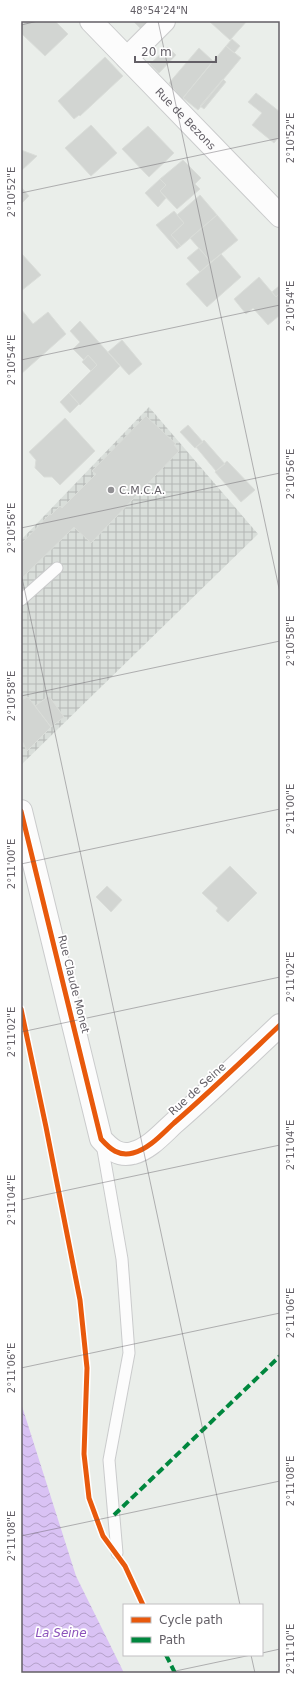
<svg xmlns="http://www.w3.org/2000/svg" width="301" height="1694" viewBox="0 0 301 1694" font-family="'DejaVu Sans',sans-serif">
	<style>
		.industrial { fill: url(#industrial-grid) }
		.water { fill: url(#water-waves) }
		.building { fill: #d2d5d2; stroke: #daddd9 }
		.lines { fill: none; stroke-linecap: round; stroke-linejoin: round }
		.lane-casing { stroke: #cacbcc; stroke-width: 13 }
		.street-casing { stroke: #cacbcc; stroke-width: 24 }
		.lane { stroke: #fcfcfc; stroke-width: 11 }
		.street { stroke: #fcfcfc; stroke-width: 22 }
		.quiet { stroke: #00873e; stroke-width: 4; stroke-dasharray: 8 4; stroke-linecap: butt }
		.cycleway-casing { stroke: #fff; stroke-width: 8 }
		.cycleway { stroke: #e8590c; stroke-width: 5 }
		.ticks { fill: none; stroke: #635f66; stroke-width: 1; stroke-opacity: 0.45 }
		.poi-dot { fill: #929194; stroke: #fff; stroke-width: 1.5 }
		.labels { text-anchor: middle; stroke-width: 3.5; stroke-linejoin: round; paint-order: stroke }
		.street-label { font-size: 11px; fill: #635f66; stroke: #fff }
		.poi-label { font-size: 11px; fill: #635f66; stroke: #fff; text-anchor: start }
		.water-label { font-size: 12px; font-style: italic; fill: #8c52bb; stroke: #fff }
		.neatline { fill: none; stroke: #635f66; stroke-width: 1.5 }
		.ticks-label { font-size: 10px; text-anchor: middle; fill: #635f66 }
	</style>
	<defs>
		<pattern id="industrial-grid" width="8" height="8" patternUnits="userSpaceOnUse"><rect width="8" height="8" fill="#d9deda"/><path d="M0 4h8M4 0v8" fill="none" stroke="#b4b7b5"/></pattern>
		<pattern id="water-waves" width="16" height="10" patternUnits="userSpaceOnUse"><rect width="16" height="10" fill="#d9c2f4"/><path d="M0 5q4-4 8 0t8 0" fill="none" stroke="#b4a1c9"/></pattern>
	</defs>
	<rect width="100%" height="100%" fill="#eaeeea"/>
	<path class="industrial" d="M149,407L258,534L21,765V540Z"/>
	<path class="water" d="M21,1403L76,1576L124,1673H21Z"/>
	<path class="building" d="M26,21H55L68,34L45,56L21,33V26Z
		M133,21H149L141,29Z
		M209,21H247L230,40Z
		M232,39L240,46L234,53L226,46Z
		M226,46L241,58L198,110L183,98Z
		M168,47L176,55L159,73L150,64Z
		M199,48L213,61L182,99L169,83Z
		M105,57L123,76L80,116L79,115L74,119L58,101Z
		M223,79L226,82L204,109L200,106Z
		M256,93L280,112V135L274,143L252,125L262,113L248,102Z
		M91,125L117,153L91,176L65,148Z
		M148,126L174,153L149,177L122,149Z
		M21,150L37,156L21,171Z
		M183,160L201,178L195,184L200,189L177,209L160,191L166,185L160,179Z
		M160,179L166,185L160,191L166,198L158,207L145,193Z
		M21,187L29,196L21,204Z
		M200,195L217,215L181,246L171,235L184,223L177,215Z
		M174,211L184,223L171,235L181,246L177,249L156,225Z
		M217,215L238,240L211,262L190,238Z
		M199,248L211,262L200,272L187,258Z
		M21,253L41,275L21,291Z
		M221,254L241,277L207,307L186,284Z
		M259,277L276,297L280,293V315L268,325L253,308L246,314L234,299Z
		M279,286L280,293L276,297L272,292Z
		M21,309L33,324L48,312L66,334L21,374Z
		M80,321L120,366L80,405L69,393L97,365L88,355L84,360L73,349L80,342L70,331Z
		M122,340L142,364L129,375L108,352Z
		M88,355L97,365L91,371L82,362Z
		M69,393L79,404L70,413L60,402Z
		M146,416L176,444L174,445L179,451L91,543L74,527L21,579V544L50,514L51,515L60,506L62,508L96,474L92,471Z
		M65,418L95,451L60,485L52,477H44L35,468L36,460L29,452Z
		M188,425L203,442L195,448L180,432Z
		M204,440L225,464L216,471L196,447Z
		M227,461L255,490L241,502L215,472Z
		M49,696L64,717L51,727L35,706Z
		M28,697L51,727L27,751L21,739V700Z
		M230,866L257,893L228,922L216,911L218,908L202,893Z
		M107,886L122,900L111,912L96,897Z"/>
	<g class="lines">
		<defs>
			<path id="lane" d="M21,600L57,568
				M102,1144L122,1259L129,1353L109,1460L117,1553"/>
			<g id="street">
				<path id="s1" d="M91,21L280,216"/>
				<path d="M127,58L164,21"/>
				<path d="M21,811L101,1139C110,1149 119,1157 133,1153C149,1149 162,1134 174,1123C211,1091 245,1058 280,1025"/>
			</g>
		</defs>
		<use href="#lane" class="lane-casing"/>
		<use href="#street" class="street-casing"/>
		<use href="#lane" class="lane"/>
		<use href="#street" class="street"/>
		<path class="quiet" d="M114,1515L280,1356
			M166,1655L175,1673"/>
		<defs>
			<path id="cycleway" d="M21,811L101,1139C110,1149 119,1157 133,1153C149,1149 162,1134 174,1123C211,1091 245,1058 280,1025
				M21,1009L46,1127L80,1300L87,1368L84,1454L89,1498L103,1536L125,1566L143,1605"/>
		</defs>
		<use href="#cycleway" class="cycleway-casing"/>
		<use href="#cycleway" class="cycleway"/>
	</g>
	<path class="ticks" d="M158,21L280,593M21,25L38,21M21,193L280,138M21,360L280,305M21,528L280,473M21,573L240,1605M21,696L280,641M21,864L280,809M21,1032L280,977M21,1200L280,1145M21,1368L280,1313M21,1536L280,1481M262,1653L280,1649M251,1655L255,1673M166,1673L251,1655"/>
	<circle class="poi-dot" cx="111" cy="490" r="4"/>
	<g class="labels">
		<g class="street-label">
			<text dy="4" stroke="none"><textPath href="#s1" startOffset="136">Rue de Bezons</textPath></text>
			<text transform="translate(74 984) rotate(76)" y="4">Rue Claude Monet</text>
			<text transform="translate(197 1089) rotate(-42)" y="4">Rue de Seine</text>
		</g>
		<g class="poi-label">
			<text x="119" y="494">C.M.C.A.</text>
		</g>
		<g class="water-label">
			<text x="61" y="1637">La Seine</text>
		</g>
	</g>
	<rect width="301" height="1694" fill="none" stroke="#ffffff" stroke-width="44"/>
	<rect x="123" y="1604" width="140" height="52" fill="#ffffff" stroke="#c1bfc2"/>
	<rect x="131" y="1617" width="20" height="6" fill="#e8590c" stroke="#c1bfc2"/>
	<text x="159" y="1624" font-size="12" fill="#635f66">Cycle path</text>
	<rect x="131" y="1637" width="20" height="6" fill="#00873e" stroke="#c1bfc2"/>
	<text x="159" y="1644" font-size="12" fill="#635f66">Path</text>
	<path d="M135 56v6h81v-6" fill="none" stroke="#635f66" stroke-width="2"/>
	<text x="141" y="56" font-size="12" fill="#635f66" stroke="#ffffff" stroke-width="3" paint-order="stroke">20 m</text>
	<rect x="22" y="22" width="257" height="1650" class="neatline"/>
	<g class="ticks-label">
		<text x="159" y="14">48°54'24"N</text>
		<text transform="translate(290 138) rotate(-90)" y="4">2°10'52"E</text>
		<text transform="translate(11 192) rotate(-90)" y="4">2°10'52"E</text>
		<text transform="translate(290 306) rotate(-90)" y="4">2°10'54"E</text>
		<text transform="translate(11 360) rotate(-90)" y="4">2°10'54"E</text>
		<text transform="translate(290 474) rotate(-90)" y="4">2°10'56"E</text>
		<text transform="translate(11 528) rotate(-90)" y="4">2°10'56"E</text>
		<text transform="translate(290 641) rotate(-90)" y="4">2°10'58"E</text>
		<text transform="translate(11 696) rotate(-90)" y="4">2°10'58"E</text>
		<text transform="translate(290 809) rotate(-90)" y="4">2°11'00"E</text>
		<text transform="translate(11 864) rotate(-90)" y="4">2°11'00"E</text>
		<text transform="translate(290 977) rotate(-90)" y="4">2°11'02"E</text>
		<text transform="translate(11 1032) rotate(-90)" y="4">2°11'02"E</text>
		<text transform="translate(290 1145) rotate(-90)" y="4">2°11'04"E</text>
		<text transform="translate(11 1200) rotate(-90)" y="4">2°11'04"E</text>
		<text transform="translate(290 1313) rotate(-90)" y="4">2°11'06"E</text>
		<text transform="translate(11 1368) rotate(-90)" y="4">2°11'06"E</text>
		<text transform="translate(290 1481) rotate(-90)" y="4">2°11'08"E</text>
		<text transform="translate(11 1536) rotate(-90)" y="4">2°11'08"E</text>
		<text transform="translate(290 1649) rotate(-90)" y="4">2°11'10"E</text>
	</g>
</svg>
